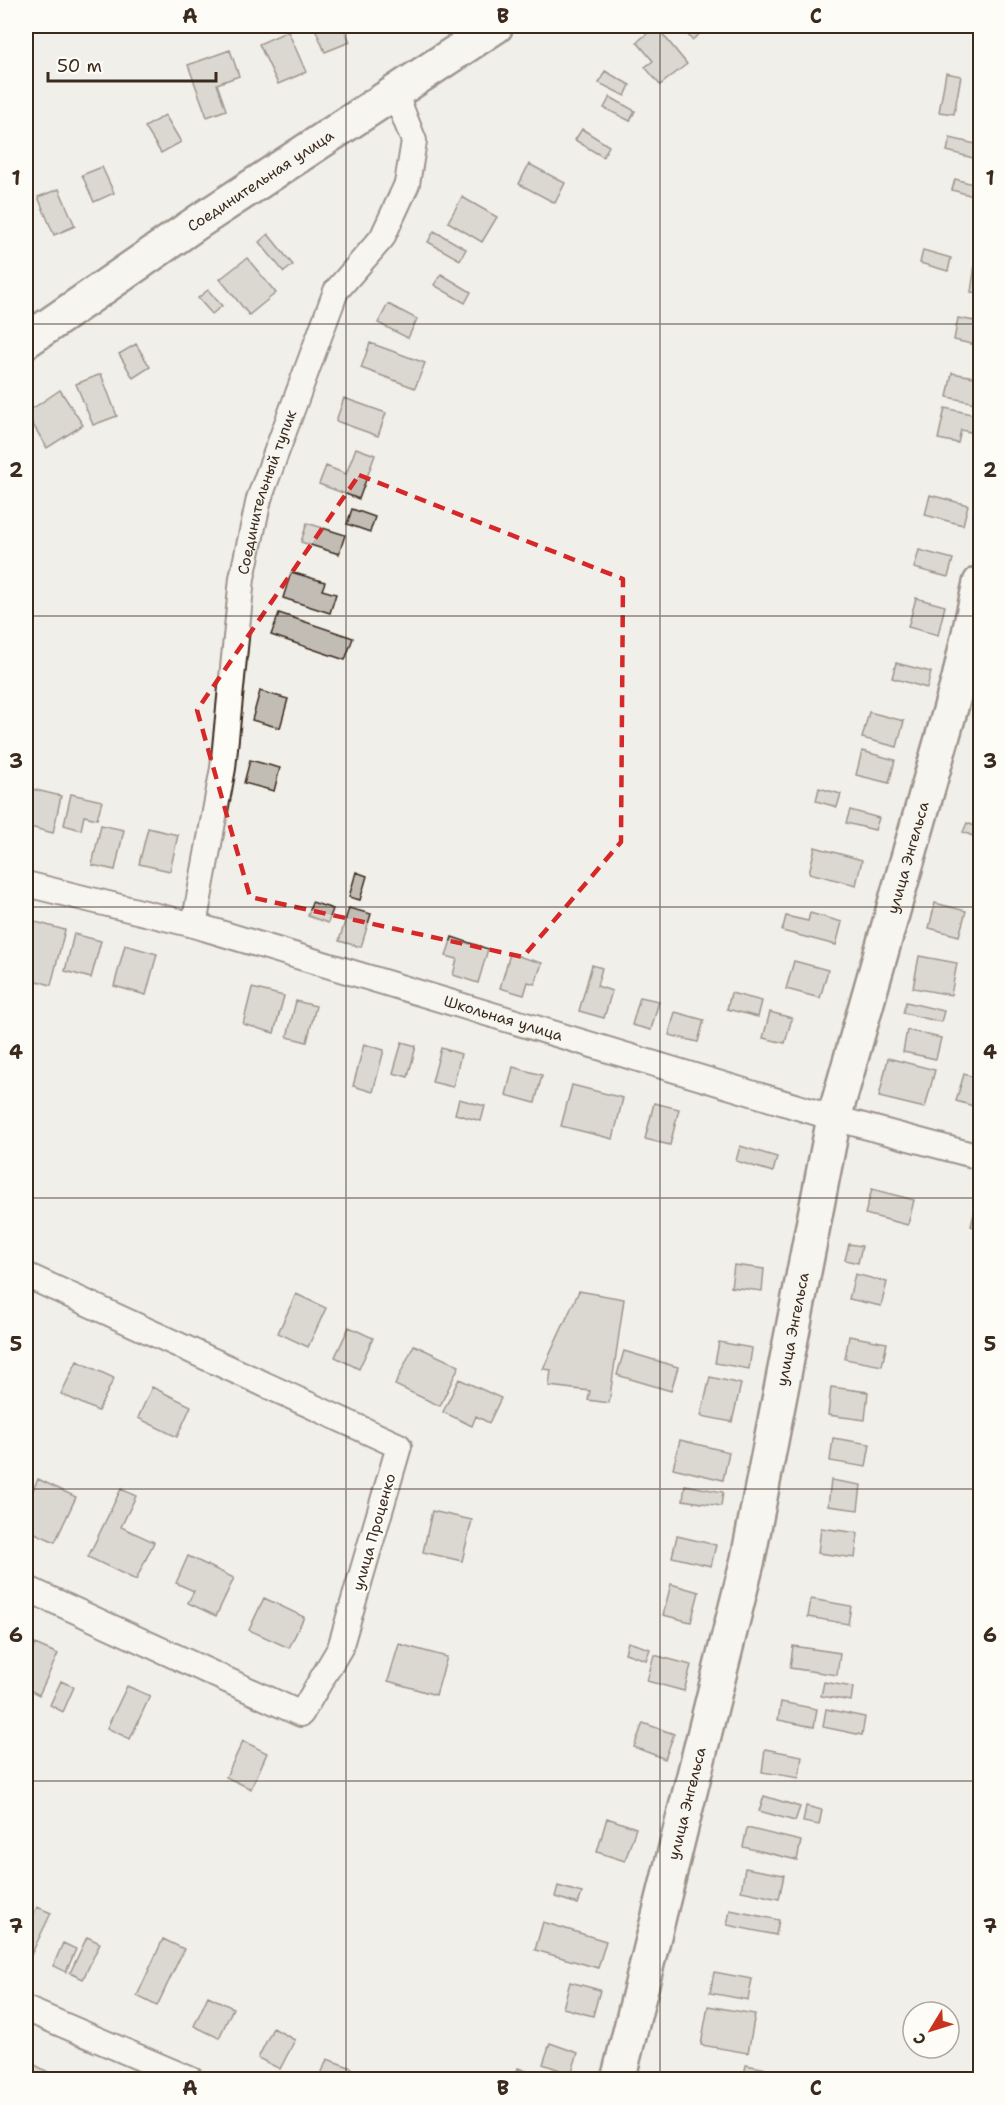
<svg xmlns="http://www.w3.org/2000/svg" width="1006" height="2105" viewBox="0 0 1006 2105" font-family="'Shantell Sans',sans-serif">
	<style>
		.building { fill: #c1bcb4; stroke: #3b2a1e; stroke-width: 1.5 }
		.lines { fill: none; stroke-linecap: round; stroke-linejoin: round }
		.street-casing { stroke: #3b2a1e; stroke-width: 28 }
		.secondary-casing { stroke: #3b2a1e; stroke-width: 38 }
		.street { stroke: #fdfcf7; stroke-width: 24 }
		.secondary { stroke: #fdfcf7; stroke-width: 33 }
		.marked { fill: none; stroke: #d62828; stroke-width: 4.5; stroke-dasharray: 12 8; stroke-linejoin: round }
		.grid { fill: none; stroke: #3b2a1e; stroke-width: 1.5; stroke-opacity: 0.55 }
		.labels { text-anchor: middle; stroke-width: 4.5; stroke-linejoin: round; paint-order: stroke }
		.street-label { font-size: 15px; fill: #3b2a1e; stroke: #fdfcf7 }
		.neatline { fill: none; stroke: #3b2a1e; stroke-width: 2 }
		.grid-label { font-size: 20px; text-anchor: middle; font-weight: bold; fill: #3b2a1e }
	</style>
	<rect width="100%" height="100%" fill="#f1efea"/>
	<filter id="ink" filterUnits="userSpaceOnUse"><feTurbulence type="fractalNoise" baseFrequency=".0167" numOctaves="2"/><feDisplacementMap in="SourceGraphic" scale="12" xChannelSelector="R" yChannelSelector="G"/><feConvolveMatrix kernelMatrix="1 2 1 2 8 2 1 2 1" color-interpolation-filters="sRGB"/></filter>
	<g filter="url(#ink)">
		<path class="building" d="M314,26H343L350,42L325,52Z
			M656,26L687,64L660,85L645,67L653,61L637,42Z
			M681,26H710L692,40Z
			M288,31L306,72L278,84L259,44Z
			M230,50L239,76L217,84L226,110L207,117L188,65Z
			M605,71L630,85L625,96L599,83Z
			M946,73L961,76L954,114L939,112Z
			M610,97L635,111L630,121L604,108Z
			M165,115L181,142L161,153L145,127Z
			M582,129L609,146L603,157L575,140Z
			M950,138L980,145V160L947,151Z
			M529,164L565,183L555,203L519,184Z
			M102,167L114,193L94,202L82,175Z
			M955,179L980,186V198L952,190Z
			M59,189L75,226L54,235L38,197Z
			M462,197L497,217L482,242L448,222Z
			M979,217L980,218V241L975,240Z
			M434,231L466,249L460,260L428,242Z
			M26,232L35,253L26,257Z
			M268,234L293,265L284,272L259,242Z
			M923,250L951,258L948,271L920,263Z
			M247,258L276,293L249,315L220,279Z
			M975,265L980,266V293L971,292Z
			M441,274L471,292L465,303L434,285Z
			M208,290L222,306L212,314L198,298Z
			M388,304L417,319L408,338L378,323Z
			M958,318L980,322V346L954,340Z
			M370,343L425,363L415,388L361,368Z
			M136,344L150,367L133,378L119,354Z
			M952,373L980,378V404L947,397Z
			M101,374L117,416L93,425L76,384Z
			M60,390L83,425L47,448L26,413Z
			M344,398L386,413L378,436L336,421Z
			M945,408L980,416L979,434L961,430L958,443L938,439Z
			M356,448L375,455L359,499L319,484L326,466L346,474Z
			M930,495L968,505L963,525L925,515Z
			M352,509L375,517L370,532L347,524Z
			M307,523L345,535L339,554L301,542Z
			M919,550L953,559L948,577L914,568Z
			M291,572L325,582L322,590L336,594L330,613L283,598Z
			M916,598L945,606L938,635L908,627Z
			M279,613L353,638L345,660L271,635Z
			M896,663L931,672L927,688L892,678Z
			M260,691L288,699L280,728L252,720Z
			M869,712L904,721L897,747L862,738Z
			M862,751L895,760L889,783L856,775Z
			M250,760L280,768L274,791L244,783Z
			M819,788L841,794L837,807L816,801Z
			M32,789L61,796L53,833L26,826V815Z
			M71,794L102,801L97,819L84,816L81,830L64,825Z
			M850,810L879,818L875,830L846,823Z
			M967,823L980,828V839L963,832Z
			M101,825L124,830L115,870L92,865Z
			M148,828L178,835L170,871L139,864Z
			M815,847L862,860L856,885L809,873Z
			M356,872L367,876L360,900L349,897Z
			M312,902L333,909L328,923L308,916Z
			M935,903L966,911L959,936L929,928Z
			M349,908L371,914L361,947L339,941Z
			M810,913L842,922L836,945L782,931L786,916L808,921Z
			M32,921L65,930L51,985L26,978V948Z
			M74,934L101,941L91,978L65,971Z
			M452,937L488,949L478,983L453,975L457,959L446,956Z
			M125,945L157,954L146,995L114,986Z
			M510,954L542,963L535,984L528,982L524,995L500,988Z
			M919,956L957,963L951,995L913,988Z
			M794,961L828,970L820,998L786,989Z
			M592,965L602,968L597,986L612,991L604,1018L579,1011Z
			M252,988L284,996L274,1033L243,1024Z
			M731,993L762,1001L758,1017L727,1009Z
			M640,997L659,1001L651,1030L632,1025Z
			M296,1001L316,1006L307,1042L287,1037Z
			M906,1002L944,1011L941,1022L903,1013Z
			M675,1012L704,1020L698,1042L669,1035Z
			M770,1012L792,1018L785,1043L763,1038Z
			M907,1030L941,1038L936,1059L903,1052Z
			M402,1042L416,1046L408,1077L393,1073Z
			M364,1044L384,1050L373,1092L353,1086Z
			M441,1048L461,1054L453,1087L432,1082Z
			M888,1058L935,1070L925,1108L879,1097Z
			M513,1067L542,1075L535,1103L506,1095Z
			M964,1074L980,1079V1108L956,1101Z
			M572,1085L623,1098L613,1139L561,1126Z
			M459,1099L485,1106L481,1121L455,1114Z
			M654,1103L679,1109L670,1145L645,1139Z
			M740,1146L777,1157L773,1172L736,1161Z
			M872,1189L914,1200L908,1225L865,1214Z
			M977,1202L980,1203V1229L971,1226Z
			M849,1244L862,1246L858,1263L845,1260Z
			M734,1265L764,1269L762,1291L731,1287Z
			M855,1274L887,1282L881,1306L849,1299Z
			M579,1291L624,1299L609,1403L588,1400L590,1391L549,1386L551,1370L543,1369Z
			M296,1294L326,1308L308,1347L278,1333Z
			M349,1327L373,1338L359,1369L335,1357Z
			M849,1336L887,1343L882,1366L845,1359Z
			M719,1342L752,1348L749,1369L715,1363Z
			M414,1345L459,1366L440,1406L395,1385Z
			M624,1351L678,1367L671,1391L617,1375Z
			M77,1361L114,1378L98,1411L61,1394Z
			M710,1377L741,1384L732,1422L701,1416Z
			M459,1379L501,1398L489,1423L476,1416L472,1426L443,1412Z
			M152,1387L191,1406L177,1437L138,1418Z
			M831,1387L868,1392L865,1420L828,1415Z
			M833,1438L870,1444L866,1467L830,1461Z
			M680,1440L729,1452L723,1480L673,1468Z
			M38,1479L76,1497L55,1542L26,1529V1505Z
			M831,1480L861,1485L858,1510L828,1506Z
			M685,1485L723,1492L721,1506L683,1500Z
			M121,1489L136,1496L121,1527L154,1542L136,1580L88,1557Z
			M432,1511L472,1520L462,1561L423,1552Z
			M821,1528L858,1533L855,1558L818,1553Z
			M677,1536L716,1545L711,1566L672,1557Z
			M188,1556L234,1578L216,1616L188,1603L194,1591L176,1583Z
			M671,1584L699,1592L691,1622L663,1615Z
			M264,1598L304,1617L289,1648L249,1630Z
			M811,1599L851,1606L848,1624L808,1617Z
			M628,1642L650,1649L646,1660L625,1653Z
			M35,1644L58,1654L39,1695L26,1688V1665Z
			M399,1644L447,1657L436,1695L388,1681Z
			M793,1646L840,1653L837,1675L790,1668Z
			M654,1655L691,1665L684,1691L647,1681Z
			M61,1681L74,1687L63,1712L50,1705Z
			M824,1682L853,1687L851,1701L821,1696Z
			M127,1686L150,1696L130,1739L107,1728Z
			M781,1702L817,1709L814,1727L778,1720Z
			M826,1709L865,1717L862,1735L823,1727Z
			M643,1723L674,1734L665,1759L634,1747Z
			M243,1741L267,1753L251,1789L226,1777Z
			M765,1749L802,1756L799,1778L762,1772Z
			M764,1796L800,1807L795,1821L759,1811Z
			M806,1806L822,1810L819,1825L803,1822Z
			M607,1818L636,1828L625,1861L597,1852Z
			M747,1828L801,1841L797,1860L743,1847Z
			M745,1868L784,1875L779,1899L741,1891Z
			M558,1886L582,1893L578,1904L555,1897Z
			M37,1907L51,1913L31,1955L26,1952V1932Z
			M730,1910L779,1920L776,1935L727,1925Z
			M543,1922L606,1941L598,1968L535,1950Z
			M87,1937L100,1943L83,1979L70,1973Z
			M163,1939L184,1949L157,2006L137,1996Z
			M63,1943L76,1949L66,1972L53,1966Z
			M714,1972L752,1979L748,2000L710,1993Z
			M570,1982L600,1990L593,2016L563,2008Z
			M208,1996L233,2008L219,2038L194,2026Z
			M708,2006L755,2014L748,2053L701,2045Z
			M273,2028L295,2040L280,2069L258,2058Z
			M550,2043L578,2053L571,2074L543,2064Z
			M327,2059L352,2068L347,2080H319Z
			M31,2063L54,2075L52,2080H26Z
			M746,2065L778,2071L777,2080H743Z
			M518,2068L552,2080H514Z"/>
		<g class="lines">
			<defs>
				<g id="street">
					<path id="s1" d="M26,884L194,925L834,1118L980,1157"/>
					<path id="s2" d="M194,925L223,768L242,578L259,499L336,291L382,238L407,184L414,141L395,93"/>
					<path d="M26,1275L399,1446L340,1648L301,1714L26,1588"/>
					<path d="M26,2009L192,2080"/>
				</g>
				<g id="secondary">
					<path id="s3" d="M26,341L198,222L496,26"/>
					<path id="s4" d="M618,2080L748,1559L834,1118L959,679L980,583"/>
				</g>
			</defs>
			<use href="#street" class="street-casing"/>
			<use href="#secondary" class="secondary-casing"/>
			<use href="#street" class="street"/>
			<use href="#secondary" class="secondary"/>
		</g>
	</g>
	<path d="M0 0H1006V2105H0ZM359,475L623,579L621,842L523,957L250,897L197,710Z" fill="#f1efea" fill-opacity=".55" fill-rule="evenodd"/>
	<path class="marked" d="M359,475L623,579L621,842L523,957L250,897L197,710Z"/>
	<path class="grid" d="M346,26V2080M660,26V2080M26,324H980M26,616H980M26,907H980M26,1198H980M26,1489H980M26,1781H980"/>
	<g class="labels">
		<g class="street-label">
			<text dy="5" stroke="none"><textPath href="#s3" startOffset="284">Соединительная улица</textPath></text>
			<text dy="5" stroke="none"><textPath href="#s2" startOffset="440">Соединительный тупик</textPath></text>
			<text dy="5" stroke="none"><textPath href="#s4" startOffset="1257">улица Энгельса</textPath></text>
			<text dy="5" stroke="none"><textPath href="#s1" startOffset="496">Школьная улица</textPath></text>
			<text dy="5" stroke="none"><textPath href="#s4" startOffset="771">улица Энгельса</textPath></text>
			<text transform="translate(374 1532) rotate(-74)" y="5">улица Проценко</text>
			<text dy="5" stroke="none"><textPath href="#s4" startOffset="285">улица Энгельса</textPath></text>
		</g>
	</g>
	<rect width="1006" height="2105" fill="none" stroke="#fdfcf7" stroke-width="66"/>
	<g transform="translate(931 2030) rotate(232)"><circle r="28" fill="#fdfcf7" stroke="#afa8a0" stroke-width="1.5"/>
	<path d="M0-4.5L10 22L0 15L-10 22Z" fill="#c8321e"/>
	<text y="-9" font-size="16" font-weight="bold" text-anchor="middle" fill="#3b2a1e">С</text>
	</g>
	<path d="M48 72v9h168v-9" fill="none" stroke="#3b2a1e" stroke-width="3"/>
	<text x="57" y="72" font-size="18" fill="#3b2a1e" stroke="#fdfcf7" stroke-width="4.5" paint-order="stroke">50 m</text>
	<rect x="33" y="33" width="940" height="2039" class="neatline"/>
	<g class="grid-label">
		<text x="190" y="23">A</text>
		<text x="503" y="23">B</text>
		<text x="816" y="23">C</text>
		<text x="16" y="185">1</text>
		<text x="990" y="185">1</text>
		<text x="16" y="477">2</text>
		<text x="990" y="477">2</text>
		<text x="16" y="768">3</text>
		<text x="990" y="768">3</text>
		<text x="16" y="1059">4</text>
		<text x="990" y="1059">4</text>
		<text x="16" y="1351">5</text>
		<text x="990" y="1351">5</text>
		<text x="16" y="1642">6</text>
		<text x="990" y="1642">6</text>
		<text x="16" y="1933">7</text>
		<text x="990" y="1933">7</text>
		<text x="190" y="2095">A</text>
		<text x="503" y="2095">B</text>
		<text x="816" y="2095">C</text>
	</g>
</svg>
